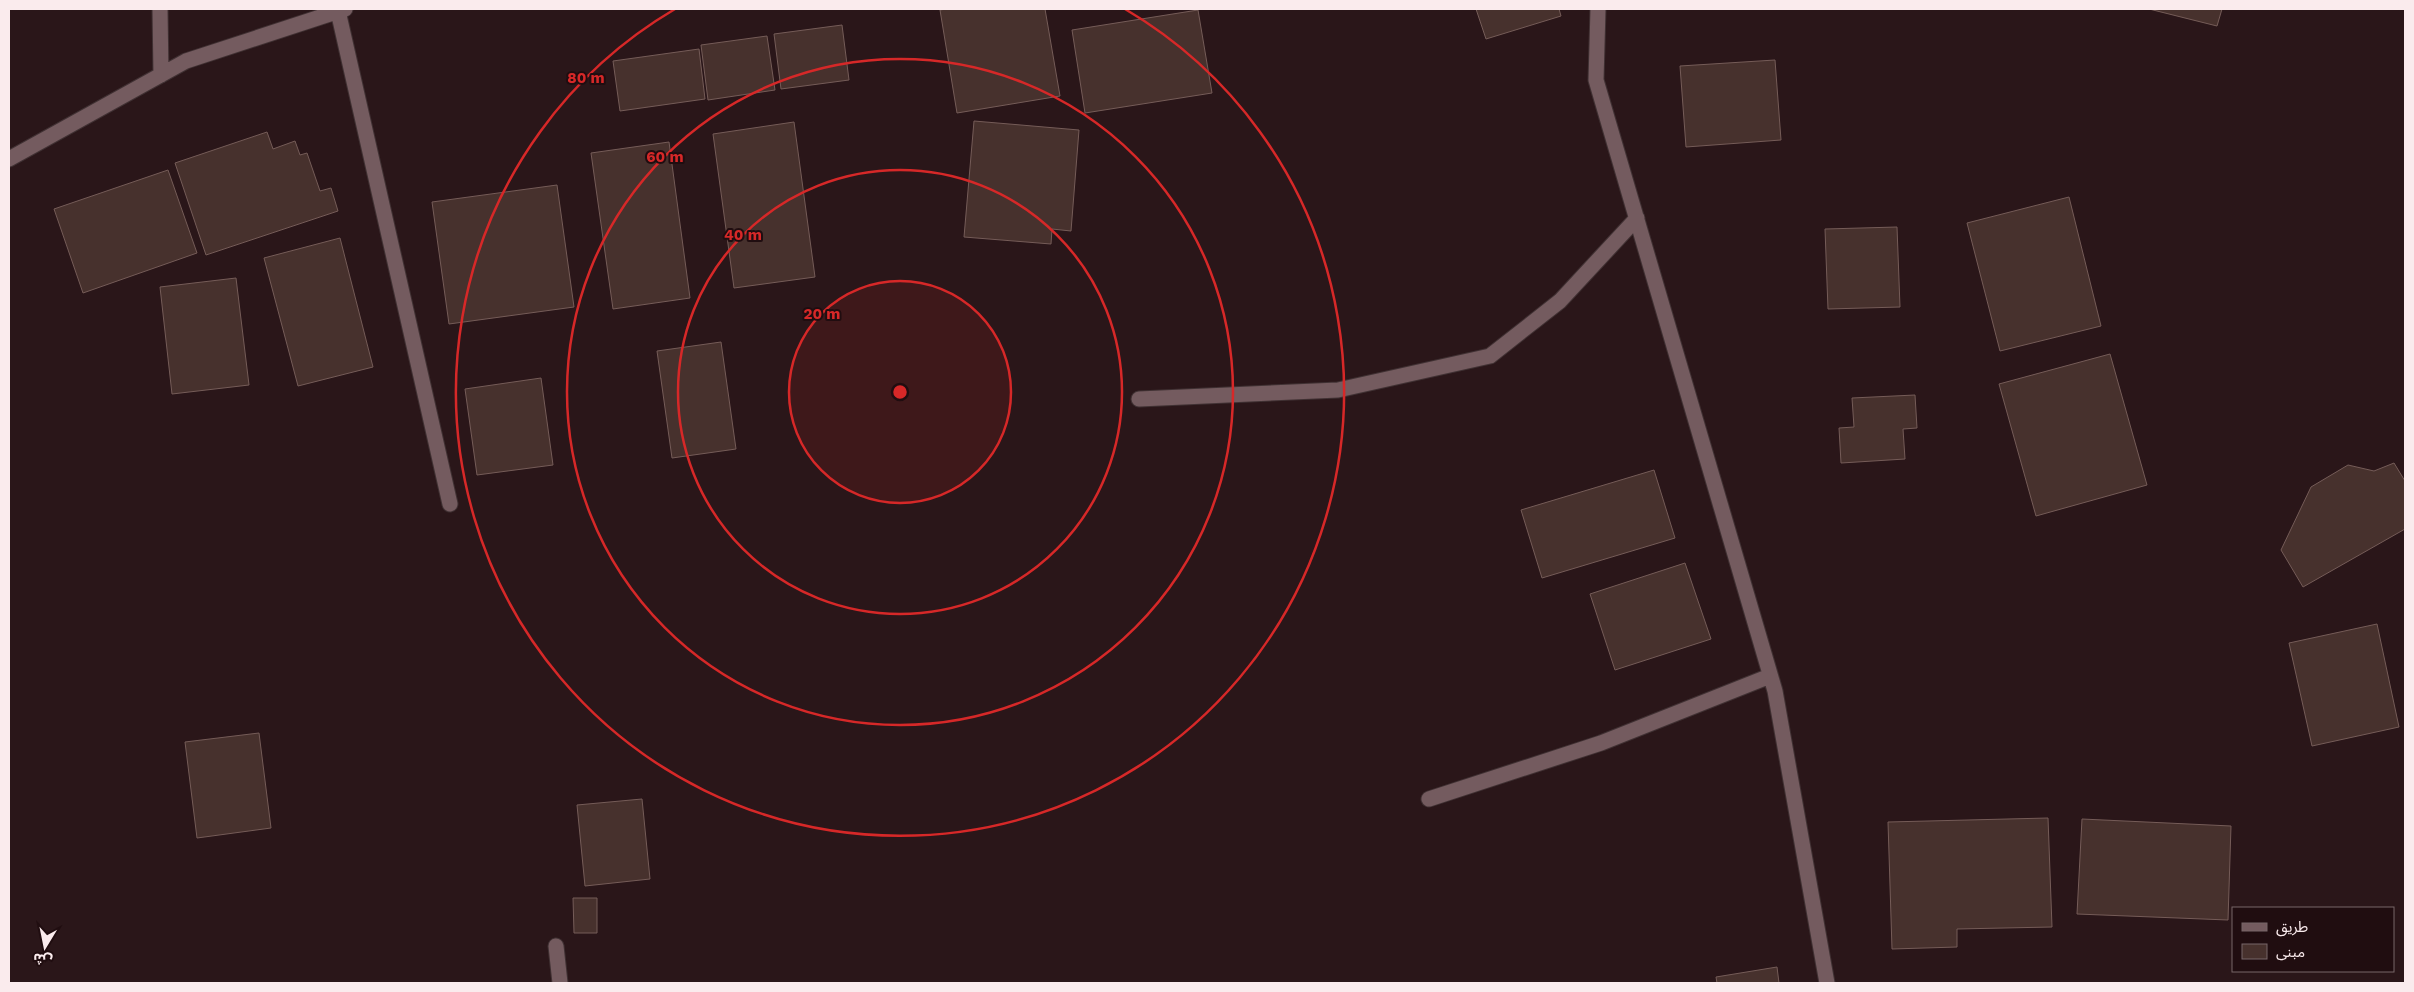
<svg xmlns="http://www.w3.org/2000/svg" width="2414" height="992" viewBox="0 0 2414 992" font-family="'Work Sans','Noto Sans Arabic',sans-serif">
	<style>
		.building { fill: #47312d; stroke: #755c58 }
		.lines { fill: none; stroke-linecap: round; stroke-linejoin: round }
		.minor-casing { stroke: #403133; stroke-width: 17 }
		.minor { stroke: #745b5f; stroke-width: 15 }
		.ring { fill: none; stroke: #d62828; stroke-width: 2.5 }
		.centre { fill: #d62828; stroke: #200d10; stroke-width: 2.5 }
		.ring-label { font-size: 15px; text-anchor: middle; font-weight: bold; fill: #d62828; stroke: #200d10; stroke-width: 4; stroke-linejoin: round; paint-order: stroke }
	</style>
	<rect width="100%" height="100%" fill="#2a1619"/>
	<path class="building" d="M946,9H1045L1060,96L957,113L940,10Z
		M1476,9H1559L1561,16L1486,39Z
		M2149,9H2222L2217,26Z
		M1198,10L1212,93L1085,113L1072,30Z
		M842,25L849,80L781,89L774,34Z
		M767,36L775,90L708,100L701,45Z
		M699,49L705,99L620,111L613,61Z
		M1775,60L1781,140L1686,147L1680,66Z
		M974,121L1079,130L1071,231L1052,229L1051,244L964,237Z
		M794,122L815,277L734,288L713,134Z
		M267,132L273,149L295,141L300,155L307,153L320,191L331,188L338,211L206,255L175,163Z
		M669,142L690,298L613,309L591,153Z
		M168,170L197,253L83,293L54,209Z
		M557,185L574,307L449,324L432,202Z
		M2069,197L2101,326L2000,351L1967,223Z
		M1897,227L1900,307L1828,309L1825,229Z
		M340,238L373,367L298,386L264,258Z
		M236,278L249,385L172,394L160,287Z
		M721,342L736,449L672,458L657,351Z
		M2110,354L2147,485L2036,516L1999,384Z
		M541,378L553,465L477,475L465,389Z
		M1915,395L1917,428L1903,429L1905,459L1841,463L1839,428L1854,427L1852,398Z
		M2394,463L2405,481V529L2303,587L2281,550L2311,487L2348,465L2374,471Z
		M1654,470L1675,538L1542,578L1521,510Z
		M1685,563L1711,639L1615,670L1590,594Z
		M2377,624L2399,727L2312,746L2289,643Z
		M259,733L271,828L197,838L185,742Z
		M642,799L650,879L585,886L577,805Z
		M2048,818L2052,927L1957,929V947L1892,949L1888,822Z
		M2082,819L2231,826L2228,920L2077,914Z
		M573,898H597V933H574Z
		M1777,967L1779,983H1717L1716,977Z"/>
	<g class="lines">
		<defs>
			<path id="minor" d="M160,9L161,75
				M1598,9L1596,80L1775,691L1827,983
				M338,11L450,504
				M9,159L186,61L345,9
				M1139,399L1338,390L1490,356L1560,301L1637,218
				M1429,799L1601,743L1770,676
				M556,946L560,983"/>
		</defs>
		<use href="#minor" class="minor-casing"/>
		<use href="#minor" class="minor"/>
	</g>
	<circle cx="900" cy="392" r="111" fill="#d62828" fill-opacity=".12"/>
	<g class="ring">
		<circle cx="900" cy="392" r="111"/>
		<circle cx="900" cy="392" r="222"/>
		<circle cx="900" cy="392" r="333"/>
		<path d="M1125 9A444 444 0 1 1 675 9"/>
	</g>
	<circle cx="900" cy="392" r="8" class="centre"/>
	<g class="ring-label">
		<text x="586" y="83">80 m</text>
		<text x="665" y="162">60 m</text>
		<text x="743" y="240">40 m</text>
		<text x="822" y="319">20 m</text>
	</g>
	<rect width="2414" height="992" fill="none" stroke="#faebed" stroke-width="20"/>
	<rect x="2232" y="907" width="162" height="65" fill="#200d10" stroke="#776668"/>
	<rect x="2242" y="923" width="25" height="8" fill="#745b5f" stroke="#776668"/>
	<text x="2276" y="932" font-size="15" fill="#faebed">طريق</text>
	<rect x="2242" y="944" width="25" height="15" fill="#47312d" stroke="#776668"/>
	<text x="2276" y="957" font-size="15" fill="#faebed">مبنى</text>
	<g transform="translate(45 947) rotate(190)" stroke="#200d10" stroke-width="4" paint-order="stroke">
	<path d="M0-4L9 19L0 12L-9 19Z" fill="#faebed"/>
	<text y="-8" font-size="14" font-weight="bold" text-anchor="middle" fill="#faebed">ش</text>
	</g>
</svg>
